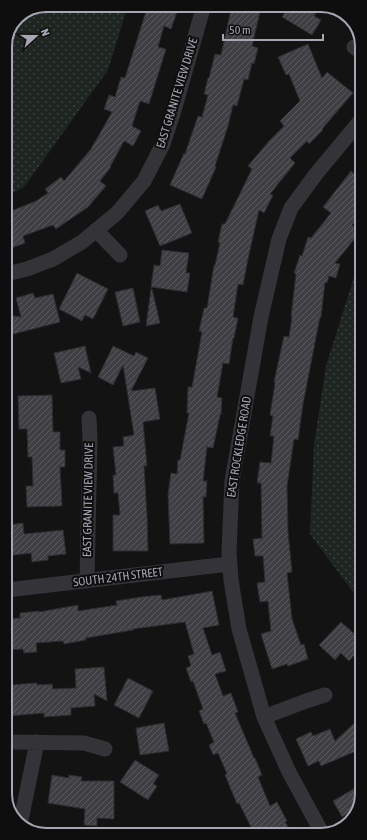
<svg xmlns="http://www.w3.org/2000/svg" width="367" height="840" viewBox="0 0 367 840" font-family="'Asap Condensed',sans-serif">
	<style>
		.grass { fill: url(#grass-dots) }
		.building { fill: url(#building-hatch); stroke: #2d2d30 }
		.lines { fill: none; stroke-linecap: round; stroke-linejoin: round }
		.street { stroke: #343438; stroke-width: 15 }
		.labels { text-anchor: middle; stroke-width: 4; stroke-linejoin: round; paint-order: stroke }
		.street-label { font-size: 12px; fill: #a6a7b3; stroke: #0e0e0f }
		.rim { fill: none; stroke: #a6a7b3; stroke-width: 2 }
	</style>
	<defs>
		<pattern id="grass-dots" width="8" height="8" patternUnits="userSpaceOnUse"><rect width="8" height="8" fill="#1f2621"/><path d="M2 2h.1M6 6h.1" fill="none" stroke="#3d433f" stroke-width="1.8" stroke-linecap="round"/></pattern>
		<pattern id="building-hatch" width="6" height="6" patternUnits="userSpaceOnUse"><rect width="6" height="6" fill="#404044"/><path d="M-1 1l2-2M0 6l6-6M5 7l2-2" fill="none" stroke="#59595d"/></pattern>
	</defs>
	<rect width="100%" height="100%" fill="#131314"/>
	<path class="grass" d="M46,5H128L108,70L24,187L6,196L5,44L17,17Z
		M360,258L361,603L310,534L314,445L326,366Z"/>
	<path class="building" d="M148,5H164L178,9L171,29L164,26L158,47L166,49L149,104L140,101L132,126L141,131L133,146L124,141L110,167H111L100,181L106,186L88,207L56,229L53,225L23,236L25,243L9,249L6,240V213L36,201L48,193L45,189L61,177L64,181L91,149L112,112L104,109L109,95L115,97L121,77L125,78Z
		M232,5H243V8L260,12L252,46L258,48L254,64L252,63L248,80L244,79L237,106L233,105L228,126L215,166L216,167L202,199L170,185L184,153L185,154L198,116L202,117L208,95L204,94L208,78H209L215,54L221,55Z
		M290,5H321L314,16L321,20L312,35L282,17Z
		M308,44L322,78L327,72L353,93L322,129L323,130L309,144L307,141L290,158L295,163L270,194L273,195L264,213L259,210L248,259L243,285L238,284L233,317L238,318L234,338H233L229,364L223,363L217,397L222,398L221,415H220L213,448L207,447L203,481H207L206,497H203L204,543L170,544L168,494L171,473L177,474L178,460H180L189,413H187L188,387H192L202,332L199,331L204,308H207L214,265H215L220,243L218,242L222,224H225L252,169L248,166L269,141L284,126L280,121L300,101L289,74L286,75L278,57Z
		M351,171L360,179V215L352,225L360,232L335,263L340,264L336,278L329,276L327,283L325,282L321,317H320L303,404L298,440L294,439L287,486L288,532L292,572L287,573L292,619L301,645L304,644L308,659L288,666L287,664L272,669L261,634L271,631L268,601L260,602L257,583L265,582L263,556H255L253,539L262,538L261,483H257L260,462L271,463L274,436H270L273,416L270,415L275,383L274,382L284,336L289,337L292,317H291L296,274L294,273L300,255L302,256L308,237L311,238L331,213L323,207Z
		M180,204L192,233L160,246L145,211L158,205L161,211Z
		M162,250L189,253L186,273H190L187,292L151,287L154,265L160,266Z
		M77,273L108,289L93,319L85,315L82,321L59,309Z
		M133,288L140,322L123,326L115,292Z
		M151,289H152L160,323L146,326Z
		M33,293L35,298L53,294L60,322L6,336V315L21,317L16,298Z
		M85,346L91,373L78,367L81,379L61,383L54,353Z
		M113,346L134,356L136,352L148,358L131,391L155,388L160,419L143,422L147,466H144L147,515L148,551H113V515H120L118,493H114L113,475H116L113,447L124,446L123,437L134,435L123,365L113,385L98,377Z
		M52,395L53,432H60V450H65V467H60L62,506L27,507L26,486H33L32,457H28L27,429H19L18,396Z
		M23,523L24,534L63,530L66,554L48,556V560L32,562L31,553L7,556L6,529L9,528V525Z
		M212,591L219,625L203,628L212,655L220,652L226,671L215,674L223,696L231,693L238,712L235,713L254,758H255L262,775L258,777L270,806L277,802L287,821L285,822L292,833H254L239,803L237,804L225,775L227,774L218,753L213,755L209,745L214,742L206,723L204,724L199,711L203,709L193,681L191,682L186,668L191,666L188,656L194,654L185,622L133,629V630L86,638V640L64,644L63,641L36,643L37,652L24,653L23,649L7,650V619L20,618V613L39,611V612L78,605V611L117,605L116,601L141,597L161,595L162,600Z
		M341,622L359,638L356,641L361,647L349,661L341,653L335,660L319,645Z
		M104,667L107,701L94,694L95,706L71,708V715L44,717V713L9,716L7,685L37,683V685L52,684L53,689L76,688L75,669Z
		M128,678L153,691L139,718L114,705Z
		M362,716V761L354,752L321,766L319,761L308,766L296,739L311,732L313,736L330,729L335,741Z
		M164,723L169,751L140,755L136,728Z
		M135,760L159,775L153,784L157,786L148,800L120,782Z
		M52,775L69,778V775L82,777L81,781H114V819L97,818V826L84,825L85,809L48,803Z
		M362,784V794L355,817L352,819L348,813L342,817L333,801Z"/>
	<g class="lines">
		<path class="street" d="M354,47L360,51
			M96,230L120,255
			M6,274L27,269L53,259L82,242L117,213L144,181L163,144L173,114L204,5
			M87,581L90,441L89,418
			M7,590L229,564
			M264,717L306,701L325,695
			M7,742L84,743L105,749
			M20,825L37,742
			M322,833L289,772L264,717L239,629L231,580L229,552L232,481L261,317L279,239L291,208L316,174L360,121"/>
	</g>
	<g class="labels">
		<g class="street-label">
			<text transform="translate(177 93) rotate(-73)" y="4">EAST GRANITE VIEW DRIVE</text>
			<text transform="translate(239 447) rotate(-81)" y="4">EAST ROCKLEDGE ROAD</text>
			<text transform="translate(88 500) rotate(-89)" y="4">EAST GRANITE VIEW DRIVE</text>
			<text transform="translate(118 577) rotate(-7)" y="4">SOUTH 24TH STREET</text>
		</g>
	</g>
	<path d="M0 0H367V840H0ZM46 12H321A34 34 0 0 1 355 46V794A34 34 0 0 1 321 828H46A34 34 0 0 1 12 794V46A34 34 0 0 1 46 12Z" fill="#0e0e0f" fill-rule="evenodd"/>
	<path class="rim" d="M46 12H321A34 34 0 0 1 355 46V794A34 34 0 0 1 321 828H46A34 34 0 0 1 12 794V46A34 34 0 0 1 46 12Z"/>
	<g transform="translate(36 36) rotate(69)" stroke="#0e0e0f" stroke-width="3" paint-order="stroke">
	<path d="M0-3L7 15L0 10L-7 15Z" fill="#a6a7b3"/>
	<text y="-6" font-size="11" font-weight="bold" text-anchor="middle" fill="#a6a7b3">N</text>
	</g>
	<path d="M223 34v6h100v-6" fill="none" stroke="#a6a7b3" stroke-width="2"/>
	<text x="229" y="34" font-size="12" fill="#a6a7b3" stroke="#0e0e0f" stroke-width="3" paint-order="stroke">50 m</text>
</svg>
